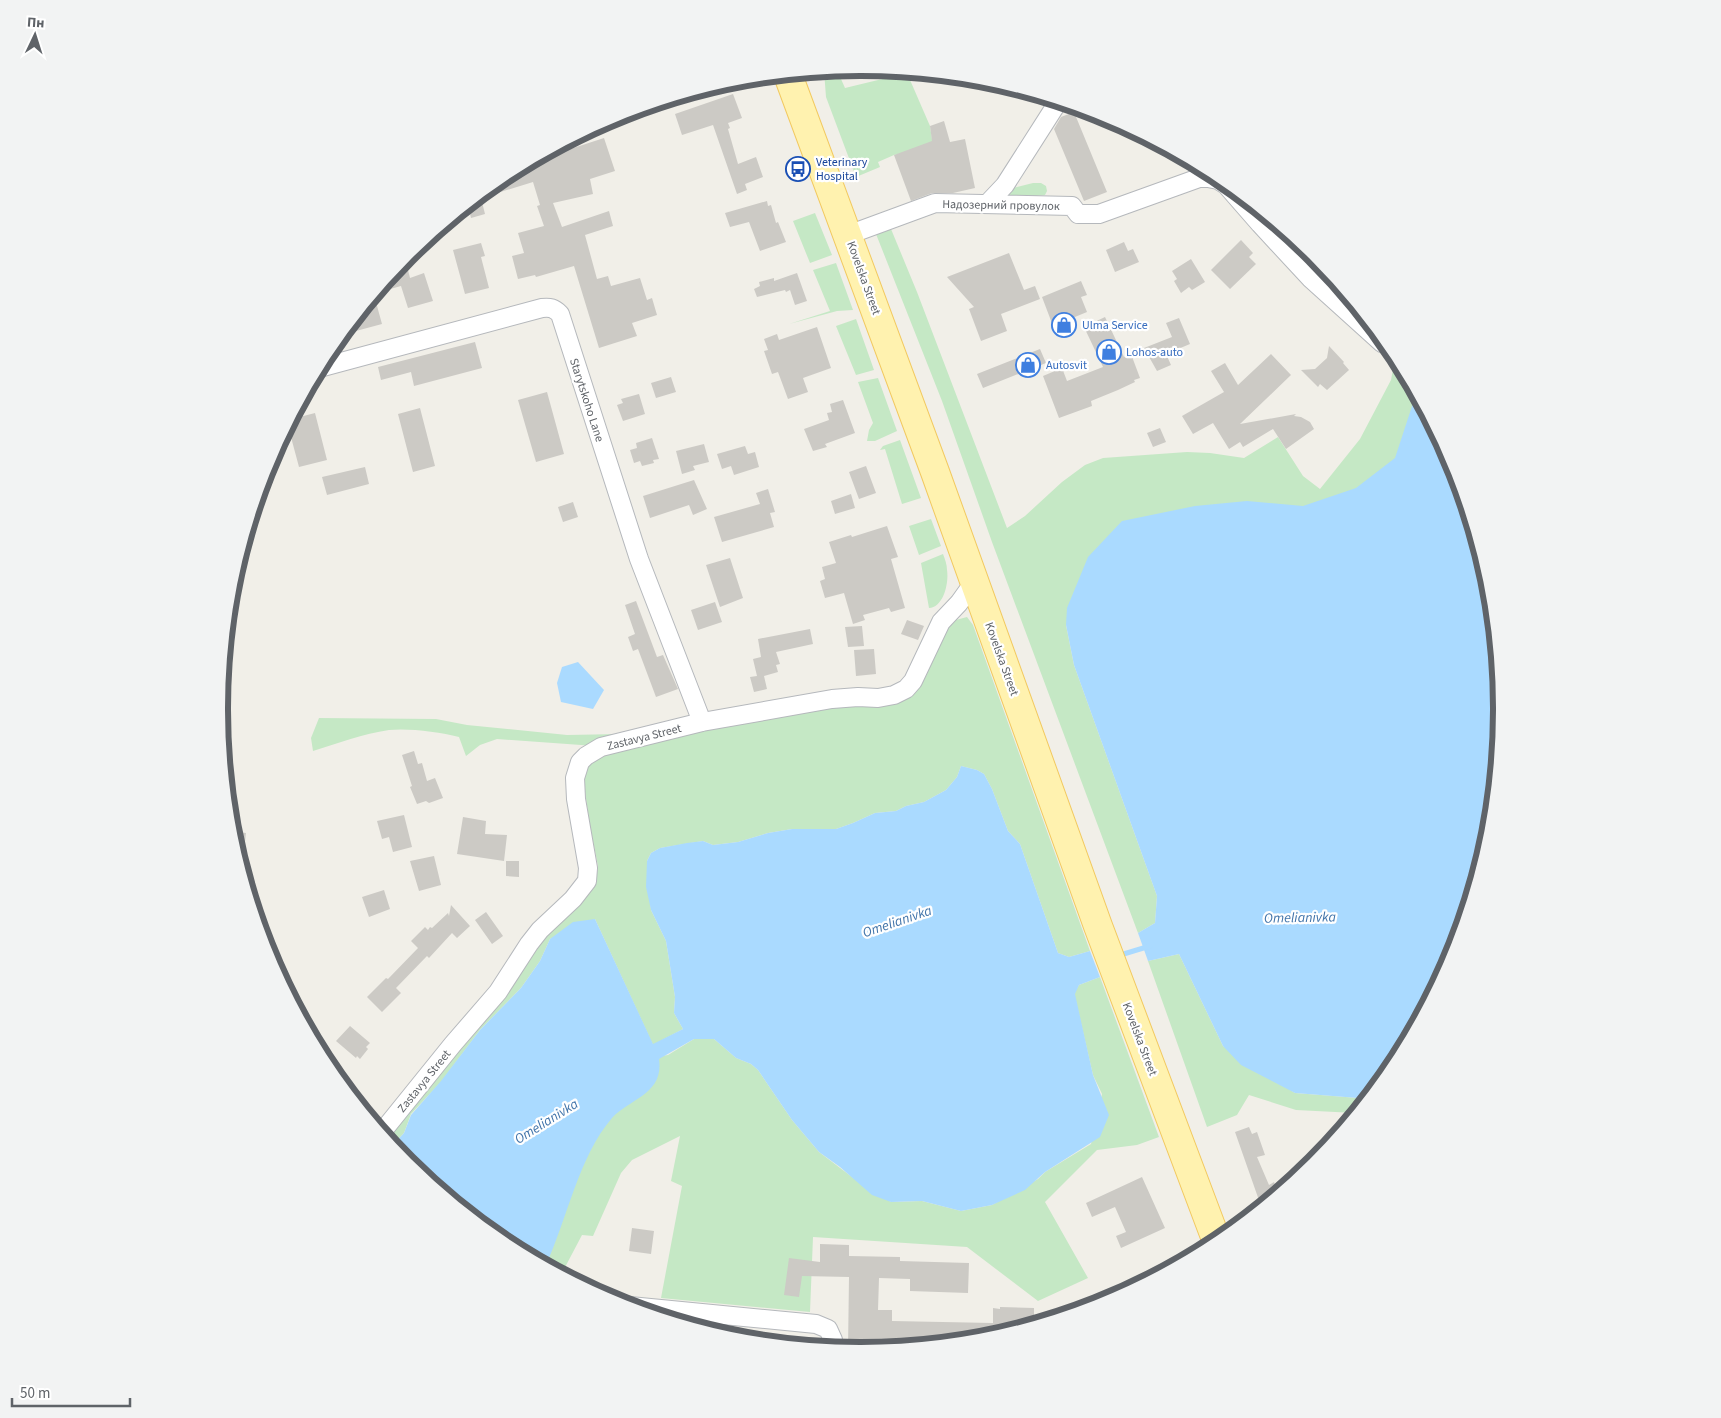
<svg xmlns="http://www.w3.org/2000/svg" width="1721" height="1418" viewBox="0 0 1721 1418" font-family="'Source Sans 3',sans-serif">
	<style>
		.green { fill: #c5e8c5 }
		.water { fill: #aadaff }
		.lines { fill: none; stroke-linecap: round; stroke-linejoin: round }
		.stream { stroke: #aadaff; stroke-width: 5 }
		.building { fill: #cccac5 }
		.street-casing { stroke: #b5b8bc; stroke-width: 20 }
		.primary-casing { stroke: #f2c960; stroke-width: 30 }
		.street { stroke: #fff; stroke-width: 18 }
		.primary { stroke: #fff2af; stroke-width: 28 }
		.labels { text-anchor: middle; stroke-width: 4.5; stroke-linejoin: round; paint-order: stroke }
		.transit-label { font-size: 12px; fill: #164399; stroke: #fff; text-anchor: start }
		.street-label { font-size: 12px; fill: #5f6368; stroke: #fff }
		.shop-label { font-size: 12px; fill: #366cbe; stroke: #fff; text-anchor: start }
		.water-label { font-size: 14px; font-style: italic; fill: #4174aa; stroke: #fff }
		.rim { fill: none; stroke: #5f6368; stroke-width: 6 }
	</style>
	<rect width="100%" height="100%" fill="#f1efe8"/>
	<path class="green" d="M837,70L845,88L907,73L930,126L933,146L894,155L878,162L880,167L856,177L826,97L824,71Z
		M1033,183H1041L1046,186L1047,191L1045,195L1010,199L1006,197L1009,189Z
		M815,213L832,255L810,263L793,221Z
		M1265,215L1314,256L1378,333L1313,274L1306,259L1268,222Z
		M891,229L917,292L1007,528L1025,516L1062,482L1085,465L1103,458L1187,452L1210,453L1244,458L1278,437L1303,476L1320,489L1360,439L1391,380L1395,359L1392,350L1433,426L1406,498L1066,625L1074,665L1157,896L1155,923L1138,933L992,542L942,401L876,234Z
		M836,263L853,310L837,311L789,324L830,311L813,270Z
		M856,319L874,370L856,375L836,326Z
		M878,378L897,431L875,441H867L869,430L873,423L858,382Z
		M900,440L921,498L902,504L885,449L880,450L883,446Z
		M931,519L941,546L919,555L909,526Z
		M943,554C945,559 947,565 947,570C949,582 944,607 929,608L921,563Z
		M967,617L973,625L1090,951L1069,957L1058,953L1020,844L1008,831L992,789L984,774L977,770L961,766L957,777L946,790L924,802L906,806L896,811L875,813L853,823L836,829H792L768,833L738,842L713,845L703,841L660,848L651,853L647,861L651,910L666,941L675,997L674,1013L683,1029L653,1045L595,919L550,939L540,961L521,988L480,1030L441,1082L411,1114L404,1133L393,1145L387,1138L505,996L538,944L596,879L598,866L590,826L584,785L585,771L591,759L677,733L919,687L926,676L948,626L952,621Z
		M319,718L436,719L467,725L567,735L620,734L595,746L497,739L480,745L466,756L459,737C439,732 409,728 389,730C363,734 338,743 313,751L311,738Z
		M1179,954L1223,1046L1295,1093L1358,1098L1368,1097L1355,1113L1296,1110L1249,1095L1237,1115L1207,1127L1148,961Z
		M1100,977L1159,1137L1137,1145L1097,1150L1045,1202L1088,1278L1038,1301L967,1247L813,1237L810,1312L661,1298L682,1186L671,1181L680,1136L632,1160L621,1173L593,1236L582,1235L562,1273L540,1262L578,1159L655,1057L668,1055L694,1039H714L736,1058L751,1064L758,1070L792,1120L819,1152L852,1177L891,1202L922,1201L961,1211L992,1205L1038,1179L1045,1172L1091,1144L1102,1094L1093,1075L1074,993L1079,985Z"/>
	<path class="water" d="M1416,394L1453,464L1490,584L1502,709L1490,834L1453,955L1394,1066L1368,1097L1358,1098L1295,1093L1241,1065L1223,1046L1179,954L1148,961L1138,933L1155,923L1157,896L1074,665L1066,625L1067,608L1088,557L1122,521L1195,506L1247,501L1303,506L1356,488L1395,458Z
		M578,662L604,690L593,709L561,702L557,683L562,667Z
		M961,766L977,770L984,774L992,789L1008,831L1020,844L1058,953L1069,957L1090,951L1100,977L1079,985L1075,994L1093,1075L1109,1115L1100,1137L1045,1172L1025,1190L992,1205L961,1211L922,1201L891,1202L872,1195L840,1167L819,1152L792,1120L758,1070L751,1064L736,1058L714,1039H694L659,1059C664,1094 631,1098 612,1118C579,1156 567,1219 546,1265L504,1242L407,1162L393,1145L404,1133L411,1115L441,1081L480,1030L521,988L540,961L550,939L573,922L595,919L653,1044L683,1029L674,1013L675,997L666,941L651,910L646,887L647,861L651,853L660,848L687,843L703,841L713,845L738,842L768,833L792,829H836L853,823L875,813L896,811L906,806L924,802L946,790L957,777Z"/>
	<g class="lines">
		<path class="stream" d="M1117,956L1150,946"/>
	</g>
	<path class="building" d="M733,94L742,118L728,123L730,128L728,129L738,164L756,157L763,177L745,184L747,190L737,194L713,125L682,135L675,114Z
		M1074,112L1107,192L1084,201L1054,129L1061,117Z
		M944,121L950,142L965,139L975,188L953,193H932L911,201L894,155L932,141L930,126Z
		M604,138L615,171L590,179L593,194L553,203L562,227L609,211L613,226L585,235L597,279L608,276L611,286L640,278L647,300L652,298L657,315L632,323L637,336L599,348L574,266L536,277L535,275L518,279L512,256L524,253L518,233L544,226L537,206L540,205L533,182L481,198L485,214L471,218L468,205L504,175L556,148L558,153Z
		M767,201L768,206L771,205L776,223L778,222L786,242L760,251L749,222L730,227L725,213Z
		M1241,240L1253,253L1249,257L1256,264L1230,289L1211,270Z
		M1124,242L1128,251L1133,249L1139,262L1115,272L1106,250Z
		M481,243L485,256L481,257L489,288L465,294L453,250Z
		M1009,253L1024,290L1035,286L1040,299L1001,314L1007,331L981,341L969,309L974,307L947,277Z
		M405,258L410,278L424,273L433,301L408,308L401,286L376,293Z
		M1191,259L1205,282L1192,290L1189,287L1181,293L1174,281L1177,279L1172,271Z
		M797,273L807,301L795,305L790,290L786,292L785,290L757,297L754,289L760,286L759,282L774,278V281Z
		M1081,281L1087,295L1081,297L1087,312L1053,326L1042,297Z
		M374,295L382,324L341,335L357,316Z
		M1105,317L1124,357L1131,354L1140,378L1134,380L1135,382L1118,390L1091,401L1092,406L1059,418L1043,376L1062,368L1067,381L1103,367L1084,327Z
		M1179,318L1190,344L1166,354L1171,365L1157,371L1144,348L1172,337L1166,323Z
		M817,327L831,368L803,378L808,392L788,399L778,372L772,374L764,351L768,350L764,339L777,334L779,340Z
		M475,342L482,368L414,386L411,372L381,380L378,367Z
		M1329,346L1344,362L1343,363L1349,370L1327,390L1320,384L1318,387L1301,370L1315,369L1327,358Z
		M1040,349L1046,363L983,388L977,374Z
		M1271,354L1291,375L1240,424L1296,414L1294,416L1301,417L1310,422L1314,429L1286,449L1273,429L1243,447L1240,442L1229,449L1213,423L1193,434L1182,416L1224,392L1211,371L1225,363L1238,385Z
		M671,377L676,392L656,398L651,383Z
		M547,392L564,454L536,462L518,400Z
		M639,394L645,414L623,421L617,405L623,403L621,399Z
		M843,400L855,433L825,444L827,447L813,451L804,429L829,420L827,413L832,412L830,404Z
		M420,408L435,466L413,472L398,414Z
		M315,413L327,460L299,467L288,426L292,419Z
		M1160,428L1166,442L1153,447L1147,433Z
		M652,438L659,459L653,460L654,463L642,466L640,461L634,463L630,450L637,448L636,443Z
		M704,444L709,462L693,466L695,470L682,474L676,451Z
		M745,446L748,454L755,452L759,467L734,475L731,466L722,469L717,454Z
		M866,466L876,493L859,499L849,472Z
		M365,467L369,484L327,495L322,477Z
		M694,480L707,509L693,515L689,505L650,518L643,496Z
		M768,489L775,512L770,513L774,527L722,542L714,517L760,504L756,493Z
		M851,494L855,508L835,514L831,501Z
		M573,502L578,517L563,522L558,507Z
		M887,526L898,557L891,559L905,608L891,612L889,608L863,615L865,620L853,624L844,593L825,598L820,581L825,579L822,567L836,563L829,542L851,535L852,537Z
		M730,558L743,598L720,607L706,565Z
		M636,601L657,657L663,655L678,689L656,697L638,649L633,651L628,637L635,634L625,605Z
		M715,602L722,622L698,630L691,610Z
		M907,620L924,626L918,640L901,634Z
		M862,626L864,646L848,647L845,627Z
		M810,629L813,644L776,652L780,664L776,665L778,672L764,676L767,689L754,692L750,677L757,676L753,659L761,657L758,639Z
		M874,649L876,674L856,676L854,650Z
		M414,751L418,764L422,763L427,781L435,778L443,798L429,803L426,801L417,804L410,787L412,786L402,755Z
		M404,815L412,847L393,852L389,837L382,839L377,821Z
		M463,817L486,821L485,834L507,835L504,861L457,854Z
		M231,831L246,833L242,868L231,834Z
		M434,856L441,885L419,891L410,861Z
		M506,861H519V877L506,876Z
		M384,890L390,909L369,917L362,897Z
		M451,905L470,926L457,938L452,933L429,958L427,956L396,988L401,993L382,1012L367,997L386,978L388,979L418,948L411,941L425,927L428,930L430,927L432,928L448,913L449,916Z
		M486,912L503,936L492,944L475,920Z
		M350,1026L370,1043L366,1047L368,1049L360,1059L357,1056L356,1058L336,1041Z
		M1249,1127L1252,1134L1257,1132L1265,1155L1257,1157L1269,1185L1274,1182L1277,1189V1193L1261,1206L1235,1132Z
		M1142,1177L1165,1228L1121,1248L1116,1236L1126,1232L1115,1207L1092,1217L1086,1203Z
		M632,1228L654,1231L651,1254L629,1251Z
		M820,1244L849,1245V1256L900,1257V1261L969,1263L968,1293L910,1291V1279L879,1278L878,1310H892V1321L993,1323V1308L1000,1309V1307L1034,1308V1324L991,1337L947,1336V1342L860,1350L848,1349L849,1277L802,1276L799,1297L784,1295L789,1258L820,1262Z"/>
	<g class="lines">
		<defs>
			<path id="street" d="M988,203L1005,185L1058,102
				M848,235L935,203L1072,206L1078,214H1099L1199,178H1208L1218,180L1226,185L1260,224L1310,278L1382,343
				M319,368L542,308C550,307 554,308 560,314L639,559L702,722
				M382,1132L453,1044L498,992L529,944L540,930L573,899L587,881L588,868L576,799L575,778L580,762L586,756L601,747L702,722L832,699L858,697L878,698L894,695L906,689L913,681L941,622L959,603L974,582
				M630,1306L816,1324L828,1329L833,1340V1348"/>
			<path id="primary" d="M788,75L935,472L1098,926L1217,1242"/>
		</defs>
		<use href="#street" class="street-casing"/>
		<use href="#primary" class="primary-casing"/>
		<use href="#street" class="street"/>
		<use href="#primary" class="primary"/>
	</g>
	<defs>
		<symbol id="bus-ring" viewBox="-11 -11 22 22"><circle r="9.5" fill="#fff" stroke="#1a4fb4" stroke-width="1.5"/><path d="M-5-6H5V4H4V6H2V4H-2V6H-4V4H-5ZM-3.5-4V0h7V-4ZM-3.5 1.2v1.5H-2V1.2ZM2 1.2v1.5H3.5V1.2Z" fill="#1a4fb4"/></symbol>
		<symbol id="shop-ring" viewBox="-11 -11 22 22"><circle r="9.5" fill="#fff" stroke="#3f7fe0" stroke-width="1.5"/><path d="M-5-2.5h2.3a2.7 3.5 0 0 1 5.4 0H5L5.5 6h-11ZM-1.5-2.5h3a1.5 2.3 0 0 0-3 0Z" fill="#3f7fe0"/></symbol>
	</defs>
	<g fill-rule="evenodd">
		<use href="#bus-ring" x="784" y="155" width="28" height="28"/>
		<use href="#shop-ring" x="1050" y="311" width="28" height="28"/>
		<use href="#shop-ring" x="1095" y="338" width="28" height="28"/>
		<use href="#shop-ring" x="1014" y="351" width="28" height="28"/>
	</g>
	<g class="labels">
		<g class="transit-label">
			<text x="816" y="166">Veterinary<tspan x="816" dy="14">Hospital</tspan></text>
		</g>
		<g class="street-label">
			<text transform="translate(1001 205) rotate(1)" y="4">Надозерний провулок</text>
			<text transform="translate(864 278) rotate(70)" y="4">Kovelska Street</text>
			<text transform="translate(587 400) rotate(72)" y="4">Starytskoho Lane</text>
			<text transform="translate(1002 659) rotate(70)" y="4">Kovelska Street</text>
			<text transform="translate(644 737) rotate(-14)" y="4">Zastavya Street</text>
			<text transform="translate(1140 1039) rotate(69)" y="4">Kovelska Street</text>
			<text transform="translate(424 1081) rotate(-51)" y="4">Zastavya Street</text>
		</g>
		<g class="shop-label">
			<text x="1082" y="329">Ulma Service</text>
			<text x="1126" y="356">Lohos-auto</text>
			<text x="1046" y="369">Autosvit</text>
		</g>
		<g class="water-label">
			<text transform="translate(1300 917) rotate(-1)" y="5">Omelianivka</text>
			<text transform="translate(897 921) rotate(-19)" y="5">Omelianivka</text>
			<text transform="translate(546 1121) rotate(-32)" y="5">Omelianivka</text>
		</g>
	</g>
	<path d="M0 0H1721V1418H0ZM860 76H861A632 632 0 0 1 1493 708V710A632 632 0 0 1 861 1342H860A632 632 0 0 1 228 710V708A632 632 0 0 1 860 76Z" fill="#f2f3f3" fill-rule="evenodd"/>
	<path class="rim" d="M860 76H861A632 632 0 0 1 1493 708V710A632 632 0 0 1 861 1342H860A632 632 0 0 1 228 710V708A632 632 0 0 1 860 76Z"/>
	<g transform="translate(35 35) rotate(4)" stroke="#ffffff" stroke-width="4" paint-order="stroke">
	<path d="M0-4L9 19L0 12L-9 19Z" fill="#5f6368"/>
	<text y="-8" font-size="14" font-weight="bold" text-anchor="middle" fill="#5f6368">Пн</text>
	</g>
	<path d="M12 1398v8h118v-8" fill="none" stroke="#5f6368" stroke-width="2.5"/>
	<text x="20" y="1398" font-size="15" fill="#5f6368" stroke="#ffffff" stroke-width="4" paint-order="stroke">50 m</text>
</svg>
